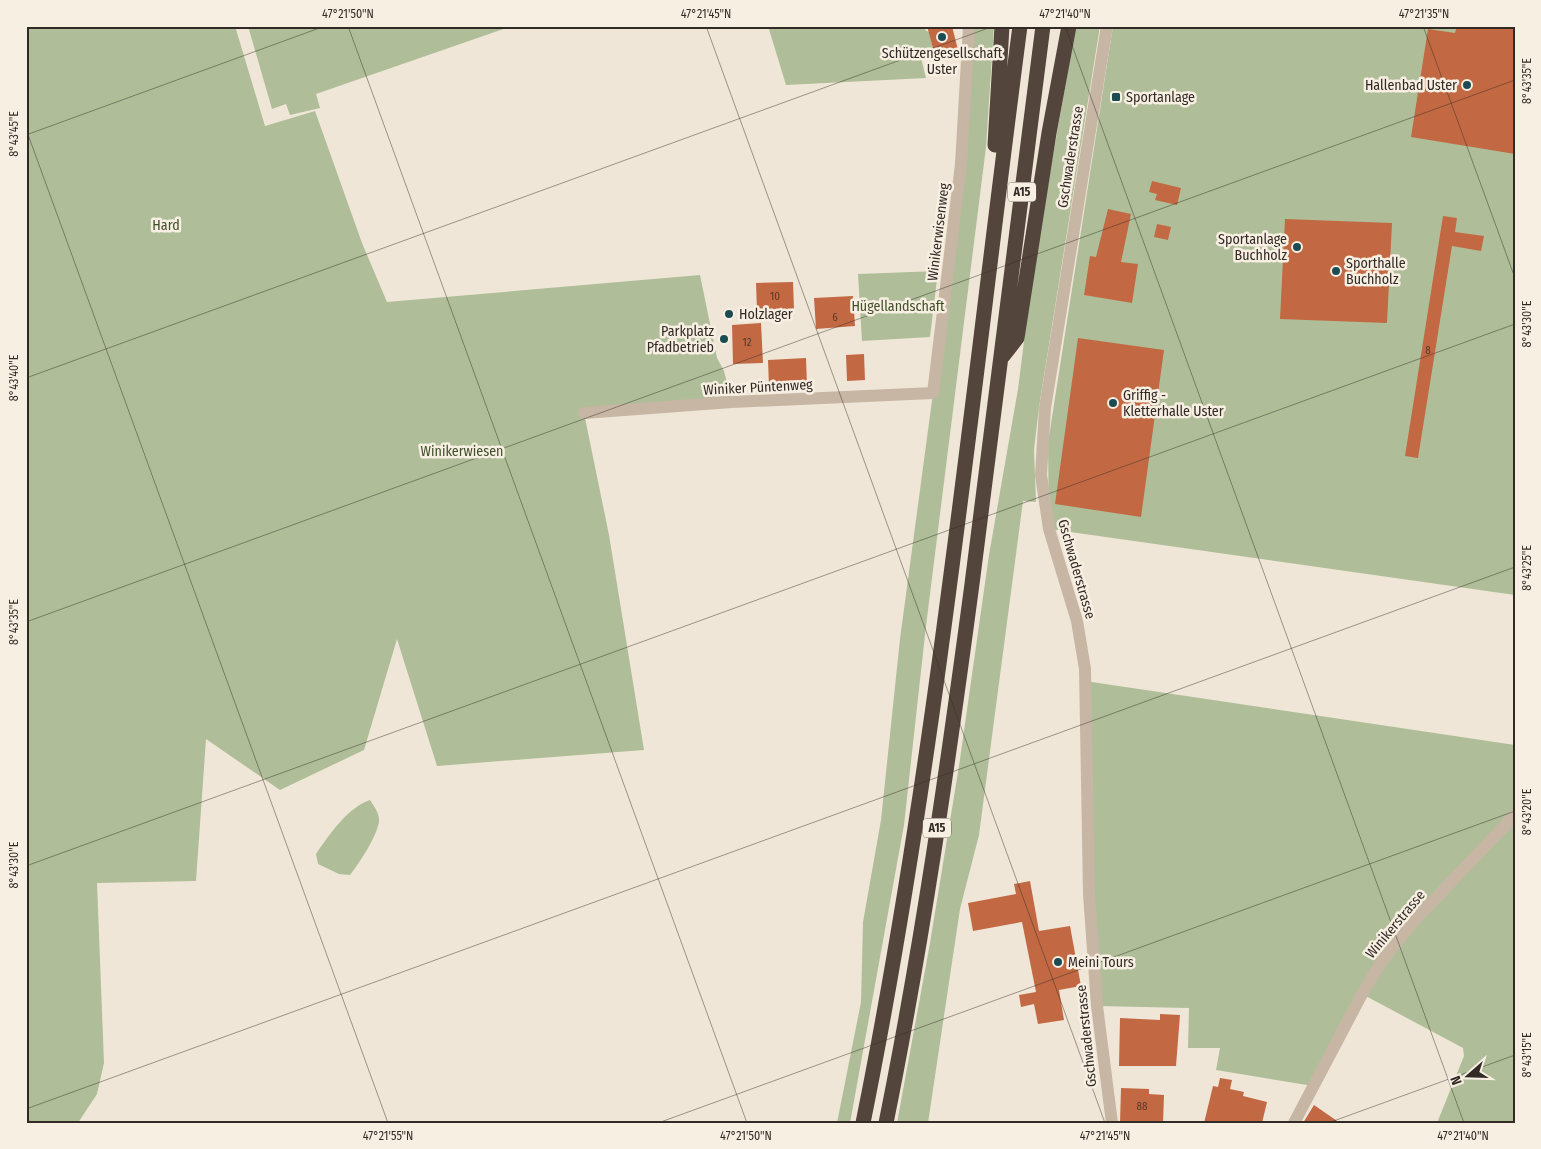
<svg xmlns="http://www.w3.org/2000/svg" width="1541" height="1149" viewBox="0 0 1541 1149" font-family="'Fira Sans Condensed',sans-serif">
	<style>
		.green { fill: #afbe98 }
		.building { fill: #c26943 }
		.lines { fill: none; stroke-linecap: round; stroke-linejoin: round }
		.street { stroke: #c7b6a4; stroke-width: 12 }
		.highway { stroke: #53453c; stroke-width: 15 }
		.ticks { fill: none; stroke: #322a25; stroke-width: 1; stroke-opacity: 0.45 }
		.poi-dot { fill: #1d4b52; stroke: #f8efe3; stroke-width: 2 }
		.labels { text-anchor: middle; stroke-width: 5; stroke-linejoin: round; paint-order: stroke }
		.number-label { font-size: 11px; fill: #563a2c }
		.shield { fill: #f8efe3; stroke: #6d655e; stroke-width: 1 }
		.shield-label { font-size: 12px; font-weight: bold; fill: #322a25 }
		.poi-label { font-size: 14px; fill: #322a25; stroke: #f8efe3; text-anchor: start }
		.street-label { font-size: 14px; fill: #322a25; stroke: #f8efe3 }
		.park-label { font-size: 14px; fill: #40502a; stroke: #f8efe3 }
		.neatline { fill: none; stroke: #322a25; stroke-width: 2 }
		.ticks-label { font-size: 12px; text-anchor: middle; fill: #322a25 }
	</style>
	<rect width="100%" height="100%" fill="#f0e6d7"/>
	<path class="green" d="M26,26H235L265,126L315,111L362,243L387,302L700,275L717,358L724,371L732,402L584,413L609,535L644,750L437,766L397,639L364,750L280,790L206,739L196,881L97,883L104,1063L97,1094L78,1123H26Z
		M248,26H512L316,94L320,108L290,115L286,104L272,109Z
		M768,26H927L925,30L929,32L934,53L932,55L921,58L926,78L786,85Z
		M969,26H994L986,147L926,626L904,825L850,1123H837L861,1002L863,922L881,820L900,639L933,393Z
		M1076,26H1100L1039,407L1034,450L1036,502L1023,501L979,835L960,909L928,1123H897L930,943L959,766L989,555L1018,389L1034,262Z
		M1113,26H1515V595L1049,529L1048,443Z
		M938,271L930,337L862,341L858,274Z
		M1085,681L1515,745V1123H1437L1464,1056L1463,1048L1362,994L1313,1086L1216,1070L1220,1048H1188L1189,1008L1097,1006Z
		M370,800C374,806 380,814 379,822C376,838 360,862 350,875L339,874L318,864L316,854C329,835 347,808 370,800Z"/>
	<path class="building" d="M927,26H952L958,50L935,56Z
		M1457,26H1515V154L1411,137L1428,29L1455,33Z
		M1152,181L1181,188L1177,205L1155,200L1157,194L1149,192Z
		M1108,209L1131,214L1121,262L1138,264L1132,303L1084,295L1090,256L1096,257Z
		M1443,216L1457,218L1455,232L1484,236L1481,251L1452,246L1418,458L1405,456Z
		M1285,219L1392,223L1387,323L1280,319Z
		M1157,224L1171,227L1168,240L1154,237Z
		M793,282L794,309L757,311L756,283Z
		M853,296L855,326L816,329L814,298Z
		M761,323L763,363L733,364L732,325Z
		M1078,338L1164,350L1141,517L1055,504Z
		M864,354L865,380L847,381L846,355Z
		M806,358L807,385L769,387L768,360Z
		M1030,881L1039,931L1070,926L1081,986L1059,990L1064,1020L1038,1024L1034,1004L1021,1007L1019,995L1036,992L1022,922L973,931L968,903L1016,894L1014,884Z
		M1160,1014L1180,1015L1176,1066H1119L1120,1018L1160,1020Z
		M1220,1078L1232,1080L1230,1089L1244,1092L1243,1096L1267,1102L1262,1123H1204L1213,1086L1218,1087Z
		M1121,1088L1149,1089V1094L1164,1095L1163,1123H1120Z
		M1314,1105L1340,1123H1303Z"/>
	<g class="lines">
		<path class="street" d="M1107,26L1045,408L1041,475L1049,529L1077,621L1085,669L1089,894L1097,1006L1112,1123
			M584,413L732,402L933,393L961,164L969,26
			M1294,1123L1362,994L1382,961L1413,922L1515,815"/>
		<path class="highway" d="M995,145L1002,26
			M1003,356L1017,338L1049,133L1069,26
			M863,1123C936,761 972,392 1020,26
			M886,1123C922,945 948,764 972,584C996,398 1020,212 1043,26"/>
	</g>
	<path class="ticks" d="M348,26L747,1123M706,26L1105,1123M1065,26L1464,1123M1423,26L1515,278M26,129L388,1123M26,135L325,26M26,378L994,26M26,622L1515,80M26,866L1515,324M26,1109L1515,567M26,1114L30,1123M658,1123L1515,811M1328,1123L1515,1055"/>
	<g class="poi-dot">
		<circle cx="942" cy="37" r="5"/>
		<circle cx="1467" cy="85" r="5"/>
		<rect x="1111" y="92" width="10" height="10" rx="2.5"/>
		<circle cx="1297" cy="247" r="5"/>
		<circle cx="1336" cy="271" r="5"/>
		<circle cx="729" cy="314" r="5"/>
		<circle cx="724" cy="339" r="5"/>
		<circle cx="1113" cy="403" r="5"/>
		<circle cx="1058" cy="962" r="5"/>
	</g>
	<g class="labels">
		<g class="number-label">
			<text x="775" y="300">10</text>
			<text x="835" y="321">6</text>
			<text x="747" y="346">12</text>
			<text x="1428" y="354">8</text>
			<text x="1142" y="1110">88</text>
		</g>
		<g class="shield">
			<rect x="1008" y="182.5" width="28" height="19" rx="4"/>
			<rect x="923" y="818.5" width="28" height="19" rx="4"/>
		</g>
		<g class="shield-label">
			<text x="1022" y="196">A15</text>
			<text x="937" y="832">A15</text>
		</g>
		<g class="poi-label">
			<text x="942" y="58" text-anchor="middle">Schützengesellschaft<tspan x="942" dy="16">Uster</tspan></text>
			<text x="1457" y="90" text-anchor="end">Hallenbad Uster</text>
			<text x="1126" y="102">Sportanlage</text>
			<text x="1287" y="244" text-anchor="end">Sportanlage<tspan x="1287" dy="16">Buchholz</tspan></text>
			<text x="1346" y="268">Sporthalle<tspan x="1346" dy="16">Buchholz</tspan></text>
			<text x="739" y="319">Holzlager</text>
			<text x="714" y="336" text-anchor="end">Parkplatz<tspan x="714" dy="16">Pfadbetrieb</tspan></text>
			<text x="1123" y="400">Griffig -<tspan x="1123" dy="16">Kletterhalle Uster</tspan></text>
			<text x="1068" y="967">Meini Tours</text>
		</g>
		<g class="street-label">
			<text transform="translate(1070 157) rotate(-81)" y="5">Gschwaderstrasse</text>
			<text transform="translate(938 232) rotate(-83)" y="5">Winikerwisenweg</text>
			<text transform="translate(758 387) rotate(-3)" y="5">Winiker Püntenweg</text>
			<text transform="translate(1077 569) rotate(74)" y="5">Gschwaderstrasse</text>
			<text transform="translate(1395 924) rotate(-50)" y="5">Winikerstrasse</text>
			<text transform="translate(1086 1036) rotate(-96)" y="5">Gschwaderstrasse</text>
		</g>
		<g class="park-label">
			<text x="166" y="230">Hard</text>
			<text x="898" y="311">Hügellandschaft</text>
			<text x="462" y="456">Winikerwiesen</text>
		</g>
	</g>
	<rect width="1541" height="1149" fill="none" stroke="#f8efe3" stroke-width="55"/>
	<g transform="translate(1468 1076) rotate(250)" stroke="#f8efe3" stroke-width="4" paint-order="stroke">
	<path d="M0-4L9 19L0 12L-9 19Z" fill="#322a25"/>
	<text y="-8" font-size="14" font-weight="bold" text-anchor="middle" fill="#322a25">N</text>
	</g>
	<rect x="28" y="28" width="1486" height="1094" class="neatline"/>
	<g class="ticks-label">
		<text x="348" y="18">47°21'50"N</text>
		<text x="706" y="18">47°21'45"N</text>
		<text x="1065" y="18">47°21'40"N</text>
		<text x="1424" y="18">47°21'35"N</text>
		<text transform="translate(1527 81) rotate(-90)" y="4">8°43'35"E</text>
		<text transform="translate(14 134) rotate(-90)" y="4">8°43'45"E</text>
		<text transform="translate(1527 324) rotate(-90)" y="4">8°43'30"E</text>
		<text transform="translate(14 378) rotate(-90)" y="4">8°43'40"E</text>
		<text transform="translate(1527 568) rotate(-90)" y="4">8°43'25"E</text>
		<text transform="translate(14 622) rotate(-90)" y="4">8°43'35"E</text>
		<text transform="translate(1527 812) rotate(-90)" y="4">8°43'20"E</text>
		<text transform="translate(14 865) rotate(-90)" y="4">8°43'30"E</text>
		<text transform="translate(1527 1055) rotate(-90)" y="4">8°43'15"E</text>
		<text x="388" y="1140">47°21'55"N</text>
		<text x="746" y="1140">47°21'50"N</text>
		<text x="1105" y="1140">47°21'45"N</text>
		<text x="1463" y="1140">47°21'40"N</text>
	</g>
</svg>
